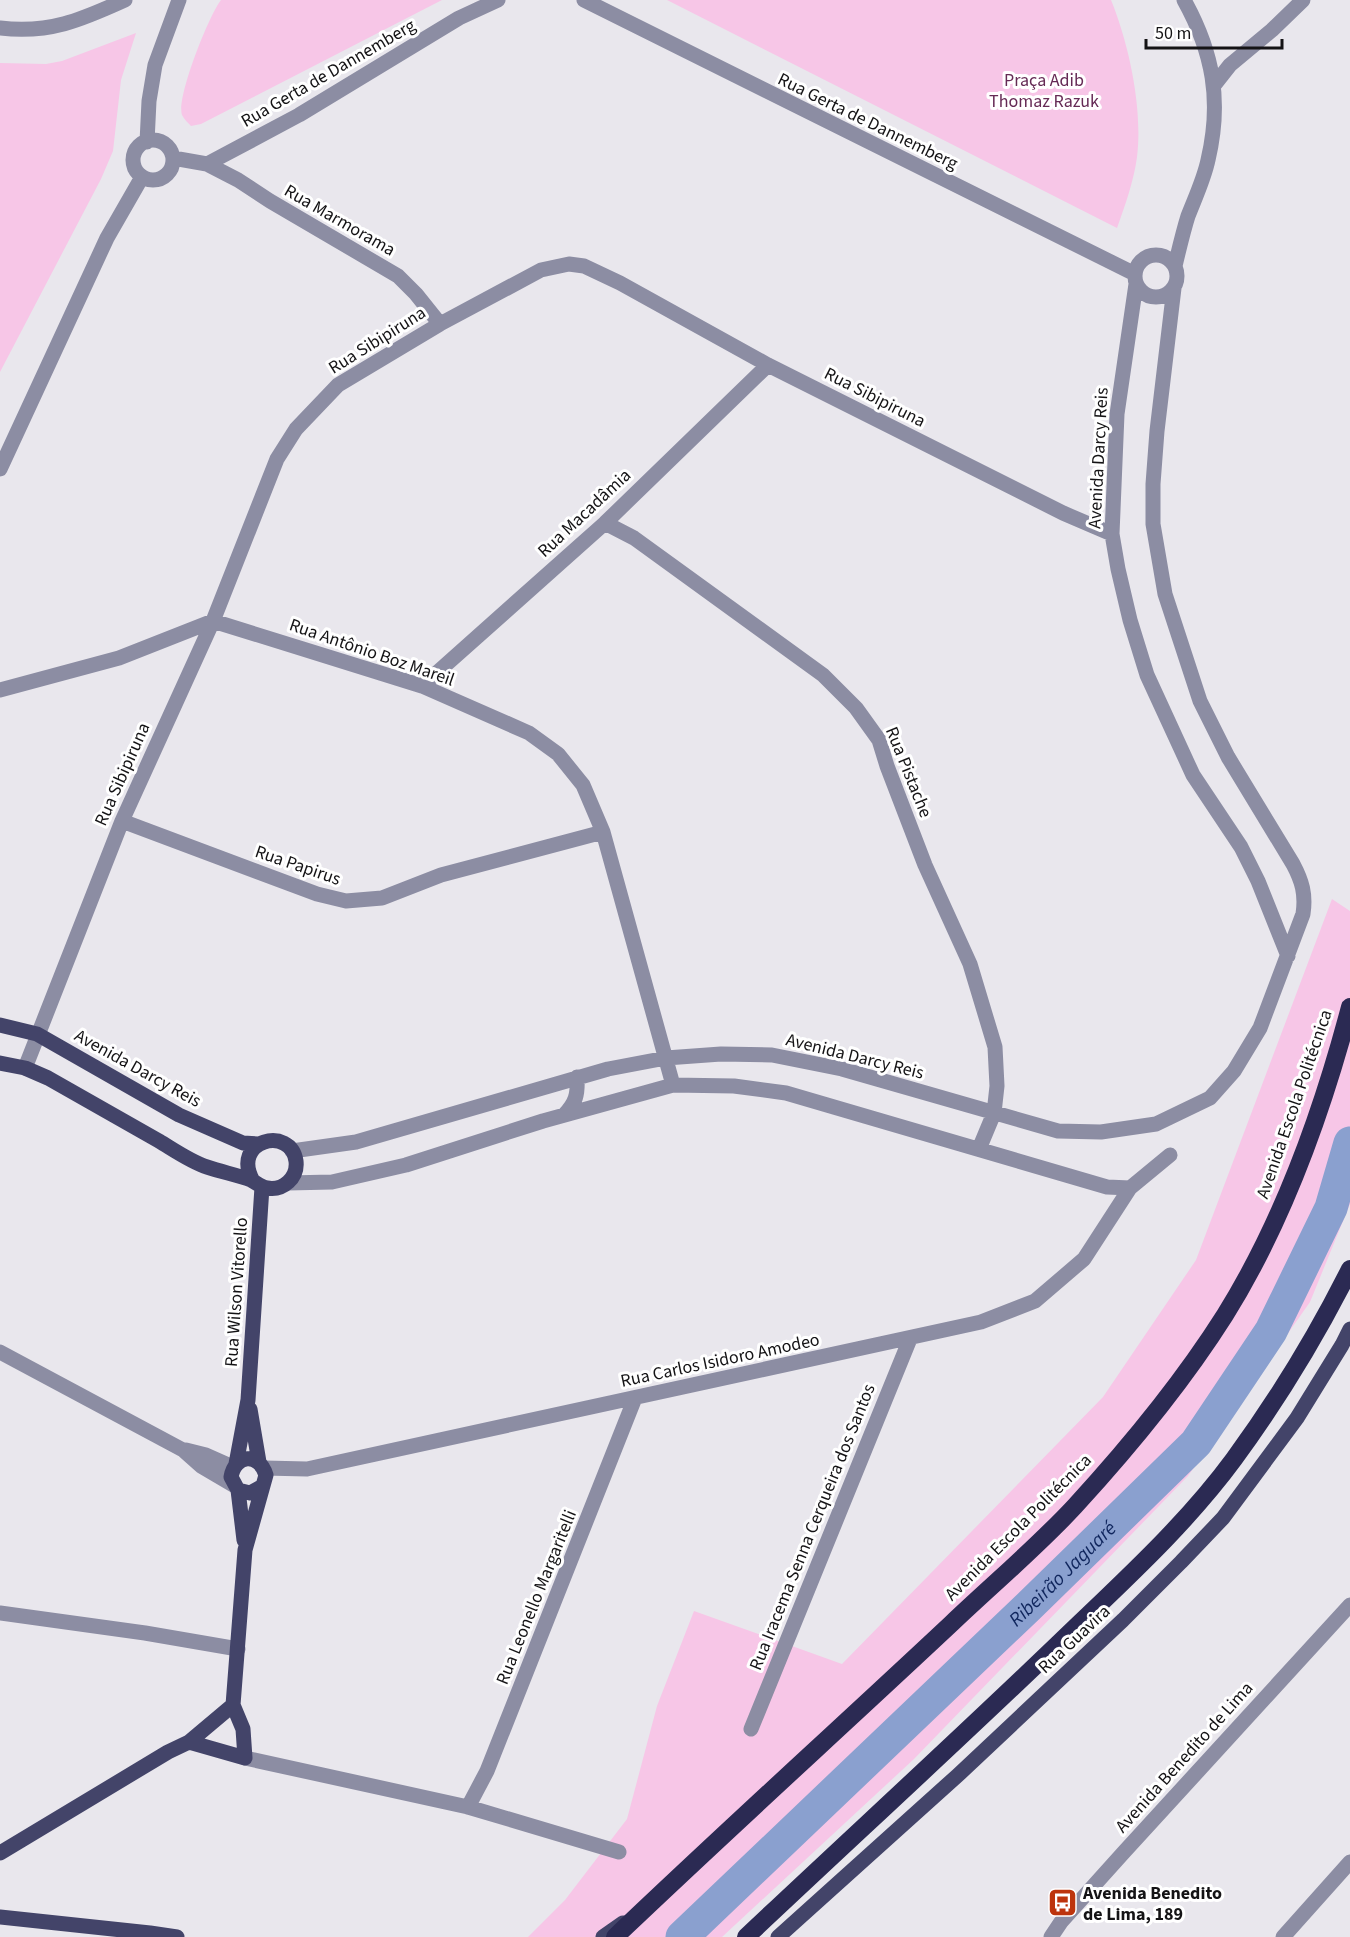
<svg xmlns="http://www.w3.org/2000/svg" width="1350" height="1937" viewBox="0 0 1350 1937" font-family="'Source Sans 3',sans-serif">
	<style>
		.green { fill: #f7c6e7 }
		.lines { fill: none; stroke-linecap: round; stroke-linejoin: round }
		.river { stroke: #8aa0cf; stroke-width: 33 }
		.minor { stroke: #8c8da3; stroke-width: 15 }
		.major { stroke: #434469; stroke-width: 15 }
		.highway { stroke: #2b2a53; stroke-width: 18 }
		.labels { text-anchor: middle; stroke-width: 6; stroke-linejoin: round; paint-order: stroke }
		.street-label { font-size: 18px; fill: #141315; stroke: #fff }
		.park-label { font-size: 18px; fill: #652a55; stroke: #fff }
		.poi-label { font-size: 18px; font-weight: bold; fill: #141315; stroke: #fff; text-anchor: start }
		.water-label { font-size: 20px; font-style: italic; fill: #10265d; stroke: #fff }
	</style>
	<rect width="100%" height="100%" fill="#e9e7ed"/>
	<path class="green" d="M221,0H442L201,124L191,126C188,123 184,119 182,115C176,98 209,15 221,0Z
		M667,0H1111C1129,44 1143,109 1137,157C1134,180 1125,206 1117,228Z
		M136,33L121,80L113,151L101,179L0,372V63L46,64L62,61Z
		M1332,899L1350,911V1204L1310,1302L1188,1476L914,1759L722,1937H528L565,1900L627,1819L657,1706L694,1611L842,1664L1103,1397L1196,1260Z"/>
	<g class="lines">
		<path class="river" id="s1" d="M682,1937L1028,1607L1196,1443L1271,1331L1331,1208L1350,1143"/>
		<path class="minor" d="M584,0L1135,274
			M0,28C49,34 81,20 125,0
			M1215,84L1230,65L1272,30L1303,0
			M133 160a20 20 0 1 1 40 0a20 20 0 1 1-40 0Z
			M147,142L149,101L155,65L179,0
			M173,158L207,164L299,115L459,18L498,0
			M207,164L238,180L270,201L398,276L416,294L440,324
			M1135 276a21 21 0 1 1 42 0a21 21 0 1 1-42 0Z
			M1175,266C1179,249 1183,232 1188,216C1195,198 1204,179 1208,160C1222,101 1213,52 1184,0
			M1136,284L1117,414L1112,534L1118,569L1130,620L1147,675L1193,775L1241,847L1258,881L1288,956
			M0,469L107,238L142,177
			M605,523L634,538L823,675L856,708L879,740L887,766L925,865L970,964L995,1047L997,1086L994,1113L979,1149
			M422,686L605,523L768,365
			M0,690L119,658L213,621L422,686L529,733L558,754L583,785L603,832L673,1085
			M122,821L317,894L346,901L382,898L441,875L603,832
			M25,1068L122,821L213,621L277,459L296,429L338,385L440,324L541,270L569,264L584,266L620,283L768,365L1063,513L1112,534
			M564,1115C576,1103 578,1094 577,1077
			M292,1151L356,1142L608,1069L666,1058L721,1054L772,1055L842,1069L1058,1131L1101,1132L1156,1124L1210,1098L1234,1071L1260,1028L1303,914C1306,894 1302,881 1293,864L1228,757L1200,701L1165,594L1153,524V484L1157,431L1174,288
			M288,1183L332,1182L406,1165L543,1121L673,1085L734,1086L786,1093L1107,1187L1130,1188L1170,1155
			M0,1352L183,1450L201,1466L235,1486
			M186,1450L206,1455L233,1467
			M264,1468L307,1469L981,1322L1035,1301L1084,1259L1130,1188
			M0,1613L145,1633L238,1649
			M751,1729L910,1339
			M245,1758L468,1807L619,1852
			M468,1807L487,1771L635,1398
			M1051,1937L1061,1922L1124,1852L1350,1605
			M1283,1937L1350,1862"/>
		<path class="major" d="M0,1025L37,1034L179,1115L243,1143L258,1144
			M0,1063L25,1068L48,1078C85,1099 122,1120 159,1141C174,1150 191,1162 207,1167C222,1172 237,1175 251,1180C257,1183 261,1187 267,1188C283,1191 298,1178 296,1161C291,1125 230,1140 253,1181
			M250,1409L259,1462
			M236,1464L248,1400L262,1187
			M238,1490L244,1540
			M189,1742L233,1705
			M0,1853L168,1752L189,1742L245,1758L243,1729L233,1705L245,1550L266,1475C259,1452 235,1454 231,1477L238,1490L250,1493L261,1487
			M0,1917L150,1933L177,1937
			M603,1937L623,1923
			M778,1937L957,1776L1123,1620L1181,1562L1223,1518L1297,1418L1342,1345L1350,1329"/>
		<path class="highway" d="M615,1937C726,1831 840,1728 952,1623C993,1584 1037,1547 1075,1506C1130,1446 1182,1383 1225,1315C1283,1222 1322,1113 1350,1007
			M746,1937C850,1839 955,1743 1058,1644C1119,1585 1184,1527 1234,1459C1278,1399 1317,1335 1350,1269"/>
	</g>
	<defs>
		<symbol id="bus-square" viewBox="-11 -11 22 22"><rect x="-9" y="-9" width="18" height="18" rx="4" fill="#bd340d" stroke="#fff"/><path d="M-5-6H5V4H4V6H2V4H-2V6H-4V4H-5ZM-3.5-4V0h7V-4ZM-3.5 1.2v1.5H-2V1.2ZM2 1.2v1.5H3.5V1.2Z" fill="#fff"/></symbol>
	</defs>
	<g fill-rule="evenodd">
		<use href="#bus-square" x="1046" y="1886" width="33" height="33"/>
	</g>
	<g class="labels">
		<g class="street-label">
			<text transform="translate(328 73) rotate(-30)" y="6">Rua Gerta de Dannemberg</text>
			<text transform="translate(868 121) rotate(26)" y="6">Rua Gerta de Dannemberg</text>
			<text transform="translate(340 220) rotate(30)" y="6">Rua Marmorama</text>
			<text transform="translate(377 340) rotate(-32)" y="6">Rua Sibipiruna</text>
			<text transform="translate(875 397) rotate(27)" y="6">Rua Sibipiruna</text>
			<text transform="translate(1098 458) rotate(-87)" y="6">Avenida Darcy Reis</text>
			<text transform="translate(584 513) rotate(-43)" y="6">Rua Macadâmia</text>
			<text transform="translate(372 652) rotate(19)" y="6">Rua Antônio Boz Mareil</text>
			<text transform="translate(909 772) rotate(68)" y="6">Rua Pistache</text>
			<text transform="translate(122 774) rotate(-66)" y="6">Rua Sibipiruna</text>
			<text transform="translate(298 865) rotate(19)" y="6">Rua Papirus</text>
			<text transform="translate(855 1056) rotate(14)" y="6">Avenida Darcy Reis</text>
			<text transform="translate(138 1068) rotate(29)" y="6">Avenida Darcy Reis</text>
			<text transform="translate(1294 1104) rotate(-71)" y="6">Avenida Escola Politécnica</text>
			<text transform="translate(236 1292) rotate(-86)" y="6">Rua Wilson Vitorello</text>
			<text transform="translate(720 1360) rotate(-12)" y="6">Rua Carlos Isidoro Amodeo</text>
			<text transform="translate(812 1527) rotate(-68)" y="6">Rua Iracema Senna Cerqueira dos Santos</text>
			<text transform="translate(1018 1527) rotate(-45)" y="6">Avenida Escola Politécnica</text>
			<text transform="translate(536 1597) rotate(-68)" y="6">Rua Leonello Margaritelli</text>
			<text transform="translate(1074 1639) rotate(-43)" y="6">Rua Guavira</text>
			<text transform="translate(1184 1757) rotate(-48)" y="6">Avenida Benedito de Lima</text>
		</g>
		<g class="park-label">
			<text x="1044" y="86">Praça Adib<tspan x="1044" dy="21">Thomaz Razuk</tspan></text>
		</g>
		<g class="poi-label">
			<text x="1083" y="1899">Avenida Benedito<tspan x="1083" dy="21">de Lima, 189</tspan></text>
		</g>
		<g class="water-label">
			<text dy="7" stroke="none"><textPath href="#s1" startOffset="526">Ribeirão Jaguaré</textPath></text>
		</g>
	</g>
	<path d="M1146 39v9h136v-9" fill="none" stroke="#141315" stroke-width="3"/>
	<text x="1155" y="39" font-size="18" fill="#141315" stroke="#ffffff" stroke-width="4.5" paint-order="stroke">50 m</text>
</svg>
